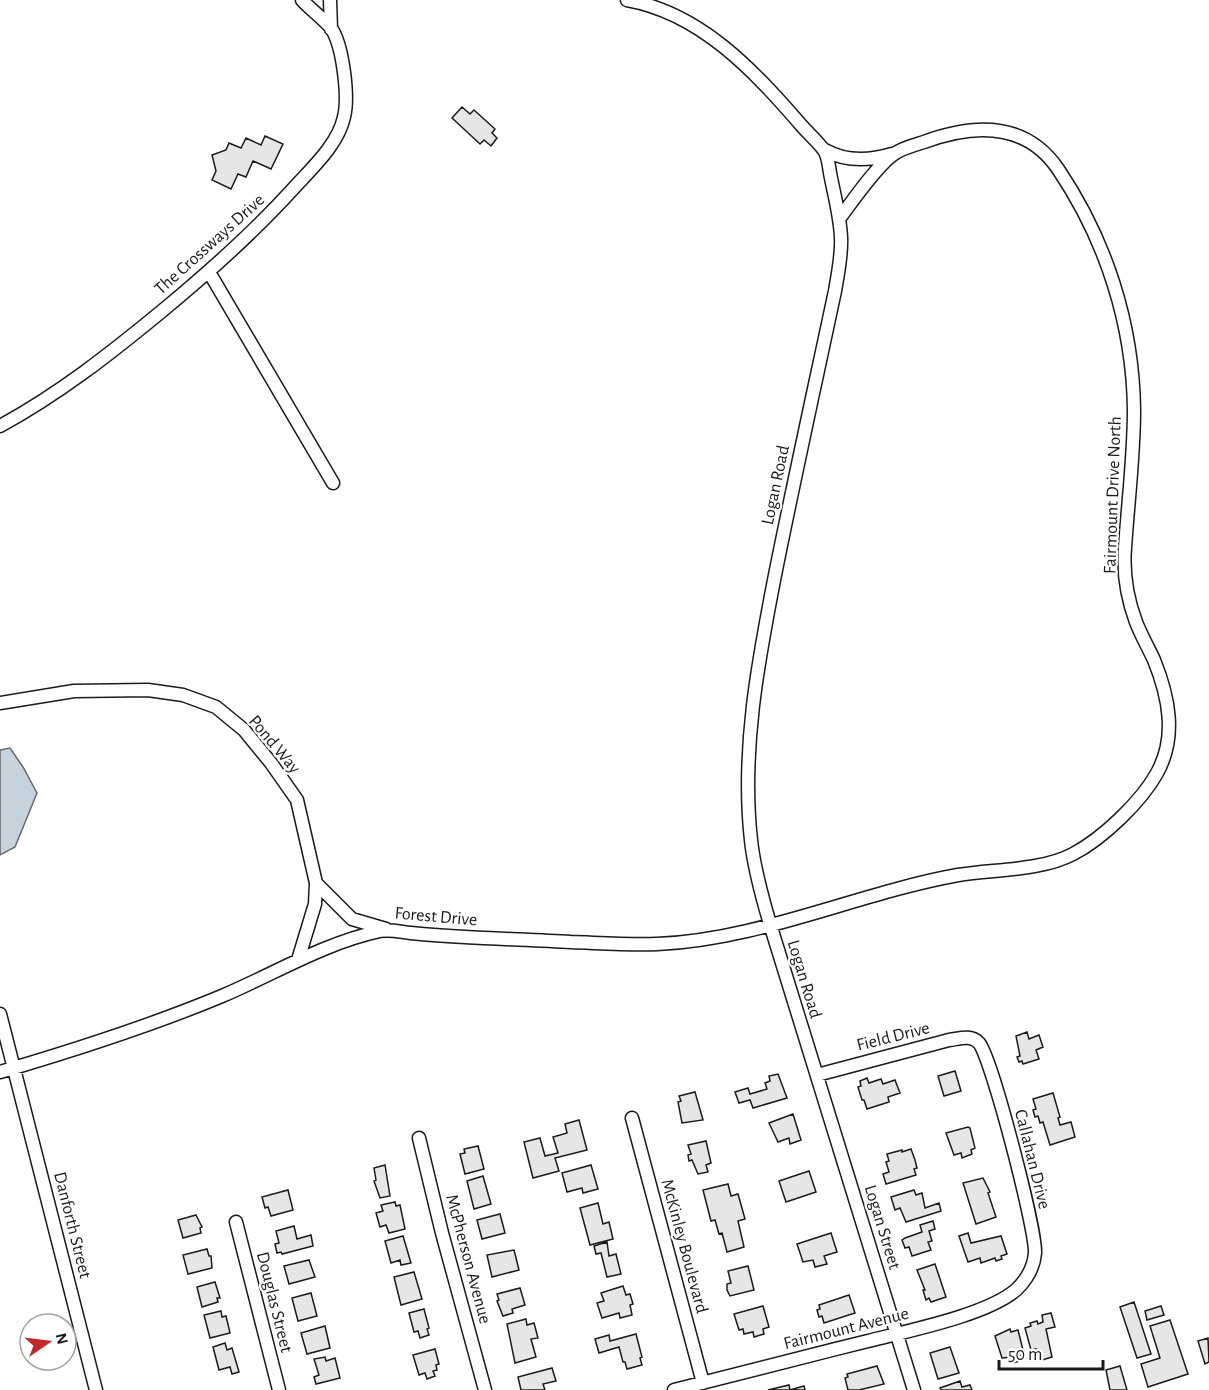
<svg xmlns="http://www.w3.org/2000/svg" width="1209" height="1390" viewBox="0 0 1209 1390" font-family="'Alegreya Sans',sans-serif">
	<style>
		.water { fill: #c6d2dc; stroke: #6a6a6a; stroke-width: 1.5 }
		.building { fill: #e6e6e6; stroke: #1a1a1a; stroke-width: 1.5 }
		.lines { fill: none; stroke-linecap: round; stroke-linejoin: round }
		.minor-casing { stroke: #1a1a1a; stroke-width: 15 }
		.minor { stroke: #fff; stroke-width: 12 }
		.labels { text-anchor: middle; stroke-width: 4.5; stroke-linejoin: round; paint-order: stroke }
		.street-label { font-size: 18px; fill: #1a1a1a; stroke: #fff }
	</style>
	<rect width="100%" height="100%" fill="#fff"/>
	<path class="water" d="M10,748L23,767L37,793L15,847L0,855V750Z"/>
	<path class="building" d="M462,107L470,114L474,110L495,129L492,133L497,138L491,146L484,140L480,144L452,118Z
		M265,136L283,144L271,169L253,161L246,177L238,174L231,189L212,180L216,171L212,155L226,150L229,143L241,148L246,138L261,145Z
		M1027,1032L1029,1039L1039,1035L1043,1047L1036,1050L1039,1059L1023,1064L1022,1061L1019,1062L1017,1057L1020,1056L1016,1036Z
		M955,1071L961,1091L944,1096L938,1076Z
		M778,1074L787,1098L753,1108L750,1100L739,1103L735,1092L748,1088L750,1094L767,1089L765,1083L770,1081L769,1076Z
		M867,1078L869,1083L881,1079L883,1084L895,1080L900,1093L888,1097L889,1102L867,1109L864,1100H862L858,1087L861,1086L860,1081Z
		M695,1092L703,1120L682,1123L678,1102L681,1101L679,1096Z
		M1053,1093L1060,1117L1058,1118L1060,1125L1071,1122L1075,1137L1050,1145L1043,1122L1040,1123L1038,1116L1035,1117L1033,1110L1036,1109L1033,1099Z
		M793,1114L801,1140L790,1144L789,1138L778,1142L769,1123Z
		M579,1120L587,1150L555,1158L559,1171L533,1178L524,1142L540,1138L545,1156L558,1153L553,1137L567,1133L565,1124Z
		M968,1127L970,1128L975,1148L971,1150L972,1154L962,1158L961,1153L954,1155L946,1133Z
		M706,1141L711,1163L706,1165L708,1172L698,1174L692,1160L689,1161L688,1155L691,1154L688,1145Z
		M478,1146L484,1169L465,1174L460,1154L465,1153L464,1149Z
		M911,1149L915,1160L917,1168L914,1169L916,1175L886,1184L883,1174L889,1172L886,1162L889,1161L887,1154L902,1150V1152Z
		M385,1165L390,1196L380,1198L374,1181L376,1180L374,1168Z
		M591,1165L598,1189L583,1193L582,1188L567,1192L562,1173Z
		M809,1171L816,1192L786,1202L779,1181Z
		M483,1176L491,1204L474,1209L467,1181Z
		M983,1178L990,1192L988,1193L996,1217L976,1224L963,1183Z
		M728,1184L731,1196L738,1194L745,1219L738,1221L744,1247L727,1252L722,1233L719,1234L715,1220L711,1221L703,1190Z
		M288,1190L293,1210L271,1216L268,1207L265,1208L262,1197Z
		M914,1190L916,1195L922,1193L925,1208L939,1203L941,1211L906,1222L900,1208L895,1210L891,1197Z
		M395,1202L396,1206L400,1205L405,1229L389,1233L386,1225L380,1227L376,1213L383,1211L381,1205Z
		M598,1203L603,1224L609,1222L613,1239L590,1245L580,1208Z
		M500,1214L505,1233L482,1239L477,1220Z
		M196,1215L202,1227L200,1228L201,1233L183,1238L178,1220Z
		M933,1221L935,1229L929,1231L932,1241L928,1242L931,1250L912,1256L909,1247L905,1248L902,1240L905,1238L922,1232L920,1225Z
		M294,1226L297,1239L311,1235L313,1246L282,1254L281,1252L277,1253L275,1244L279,1243L276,1231Z
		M831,1233L837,1252L824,1256L827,1264L815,1267L813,1260L803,1262L797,1244Z
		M968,1233L971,1243L1001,1236L1007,1254L1001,1256L1002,1259L996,1261L995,1258L981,1263L980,1258L968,1262L959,1236Z
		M403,1236L411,1263L401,1265L400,1260L391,1263L385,1241Z
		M607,1242L609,1256L616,1254L621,1274L607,1277L601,1253L596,1254L594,1246Z
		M207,1249L209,1256H211L212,1268L188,1274L183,1255Z
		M514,1250L519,1270L492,1277L487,1255Z
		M309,1260L315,1277L289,1284L284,1266Z
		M935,1264L946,1297L931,1302L929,1298L926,1300L923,1290H925L917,1270Z
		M748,1266L754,1290L730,1296L727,1290V1284L731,1283L728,1271Z
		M414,1272L422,1299L401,1305L394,1277Z
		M215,1282L220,1298H217L218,1302L202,1307L197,1287Z
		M623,1286L626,1295L630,1294L633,1304L630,1305L632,1315L620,1318L619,1313L602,1318L597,1303L604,1301L601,1293Z
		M520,1288L525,1305L512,1309L513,1313L503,1316L497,1301L499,1300L497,1294Z
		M311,1293L317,1316L298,1321L292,1298Z
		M849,1295L855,1313L824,1323L822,1316L819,1317L817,1310L820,1309L819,1305Z
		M1134,1302L1151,1354L1137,1358L1120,1307Z
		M763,1306L769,1327L763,1329L764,1334L754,1337L753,1332L744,1334L743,1329L739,1330L734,1314Z
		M1161,1306L1164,1315L1147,1320L1145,1311Z
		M424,1309L429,1328L427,1329L429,1335L420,1338L418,1331L414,1332L409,1313Z
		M221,1311L222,1317L226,1316L230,1333L210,1338L204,1315Z
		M1051,1313L1055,1327L1046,1329L1052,1357L1039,1361L1036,1349L1031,1350L1025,1328L1031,1326L1030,1323L1037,1321L1038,1324L1043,1322L1042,1315Z
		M526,1319L527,1325L534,1323L538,1338L531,1339L536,1357L515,1363L507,1324Z
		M1170,1320L1188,1374L1148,1387L1141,1364L1160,1358L1150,1326Z
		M325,1326L330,1348L307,1354L301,1333Z
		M1010,1329L1011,1332L1018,1330L1024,1354L1019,1356L1020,1361L1013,1363L1012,1357L1002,1358L995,1336Z
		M636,1334L642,1357L640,1358L642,1365L627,1369L625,1362H623L619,1347L599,1353L595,1339L609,1335L610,1341Z
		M1208,1338L1209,1362L1205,1364L1198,1341Z
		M225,1343L227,1350L232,1348L239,1372L232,1374L230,1367L219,1370L213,1347Z
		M950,1347L959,1373L938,1379L930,1353Z
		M435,1349L439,1364L436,1365L437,1370L433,1371L435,1376L427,1379L425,1373L419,1375L413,1355Z
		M325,1357L326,1361L335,1358L340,1378L316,1384L314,1377L319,1375L314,1359Z
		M877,1366L884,1384L859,1390H848L845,1378L848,1377L847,1374Z
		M1120,1366L1127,1390H1110L1106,1370Z
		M552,1368L556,1381L543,1384L545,1390H521L518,1377Z
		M960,1381L962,1387L970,1385L972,1390H941L940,1388Z
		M789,1385L790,1390L804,1386L805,1390H768Z"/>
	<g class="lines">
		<defs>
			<path id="minor" d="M330,0L331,29
				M627,0C701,13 754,71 801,125C806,131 823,147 825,152C829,159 829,170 831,178C835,198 840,217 841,237C842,255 838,273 835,291C815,385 794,480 775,575C758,662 741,751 751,840C754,869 762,897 770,924L914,1390
				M825,150C846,162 869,161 892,154
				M209,272L333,483
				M0,426C59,394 111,353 162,311C208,273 252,234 292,190C311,169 338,145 344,117C349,97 343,45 331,28C325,20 310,9 302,0
				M0,703L74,691L148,690L183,695L216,707L244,730L271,763L297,800L316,883L315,904L298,960
				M316,883L352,919L386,929
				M0,1014L96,1390
				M0,1072C75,1050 150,1026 222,996C274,974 324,943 380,931C390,929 401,932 411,933C429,935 447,936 465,937C500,939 536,940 571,942C600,943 628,945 657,944C759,940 858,893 958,875C994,869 1041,871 1073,854C1102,839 1141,802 1157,773C1177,737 1169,697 1154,660C1148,647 1141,635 1136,622C1127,598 1123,573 1125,548C1128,502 1134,456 1134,410C1133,324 1106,240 1058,169C1025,121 973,124 924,142C915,145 902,148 894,154C877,165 852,202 839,219
				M632,1118L703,1383
				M419,1138L442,1233L485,1390
				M236,1222L279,1390
				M674,1390C738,1374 803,1357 868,1341C907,1331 988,1315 1017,1289C1027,1279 1034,1267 1035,1253C1036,1229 992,1059 979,1043C971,1034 959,1039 949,1040L817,1075"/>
		</defs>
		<use href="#minor" class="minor-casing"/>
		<use href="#minor" class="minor"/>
	</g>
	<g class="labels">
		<g class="street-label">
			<text transform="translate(209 244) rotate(-42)" y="6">The Crossways Drive</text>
			<text transform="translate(775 485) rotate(-78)" y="6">Logan Road</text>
			<text transform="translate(1112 495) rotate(-88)" y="6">Fairmount Drive North</text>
			<text transform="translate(275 744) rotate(50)" y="6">Pond Way</text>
			<text transform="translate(436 916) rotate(5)" y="6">Forest Drive</text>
			<text transform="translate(805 979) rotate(73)" y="6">Logan Road</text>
			<text transform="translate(893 1036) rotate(-14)" y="6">Field Drive</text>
			<text transform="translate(1033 1159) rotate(76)" y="6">Callahan Drive</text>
			<text transform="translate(73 1225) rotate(76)" y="6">Danforth Street</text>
			<text transform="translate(883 1227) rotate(73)" y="6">Logan Street</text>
			<text transform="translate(685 1246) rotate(75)" y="6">McKinley Boulevard</text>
			<text transform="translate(469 1259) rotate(75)" y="6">McPherson Avenue</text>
			<text transform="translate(275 1302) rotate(76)" y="6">Douglas Street</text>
			<text transform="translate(846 1328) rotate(-14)" y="6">Fairmount Avenue</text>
		</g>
	</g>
	<g transform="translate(48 1342) rotate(76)"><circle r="28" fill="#ffffff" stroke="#a3a3a3" stroke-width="1.5"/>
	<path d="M0-4.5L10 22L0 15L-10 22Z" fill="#c62828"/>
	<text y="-9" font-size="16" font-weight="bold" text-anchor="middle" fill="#1a1a1a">N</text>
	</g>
	<path d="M999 1360v9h104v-9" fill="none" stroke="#1a1a1a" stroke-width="3"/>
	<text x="1008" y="1360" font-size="18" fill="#1a1a1a" stroke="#ffffff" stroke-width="4.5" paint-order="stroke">50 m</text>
</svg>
